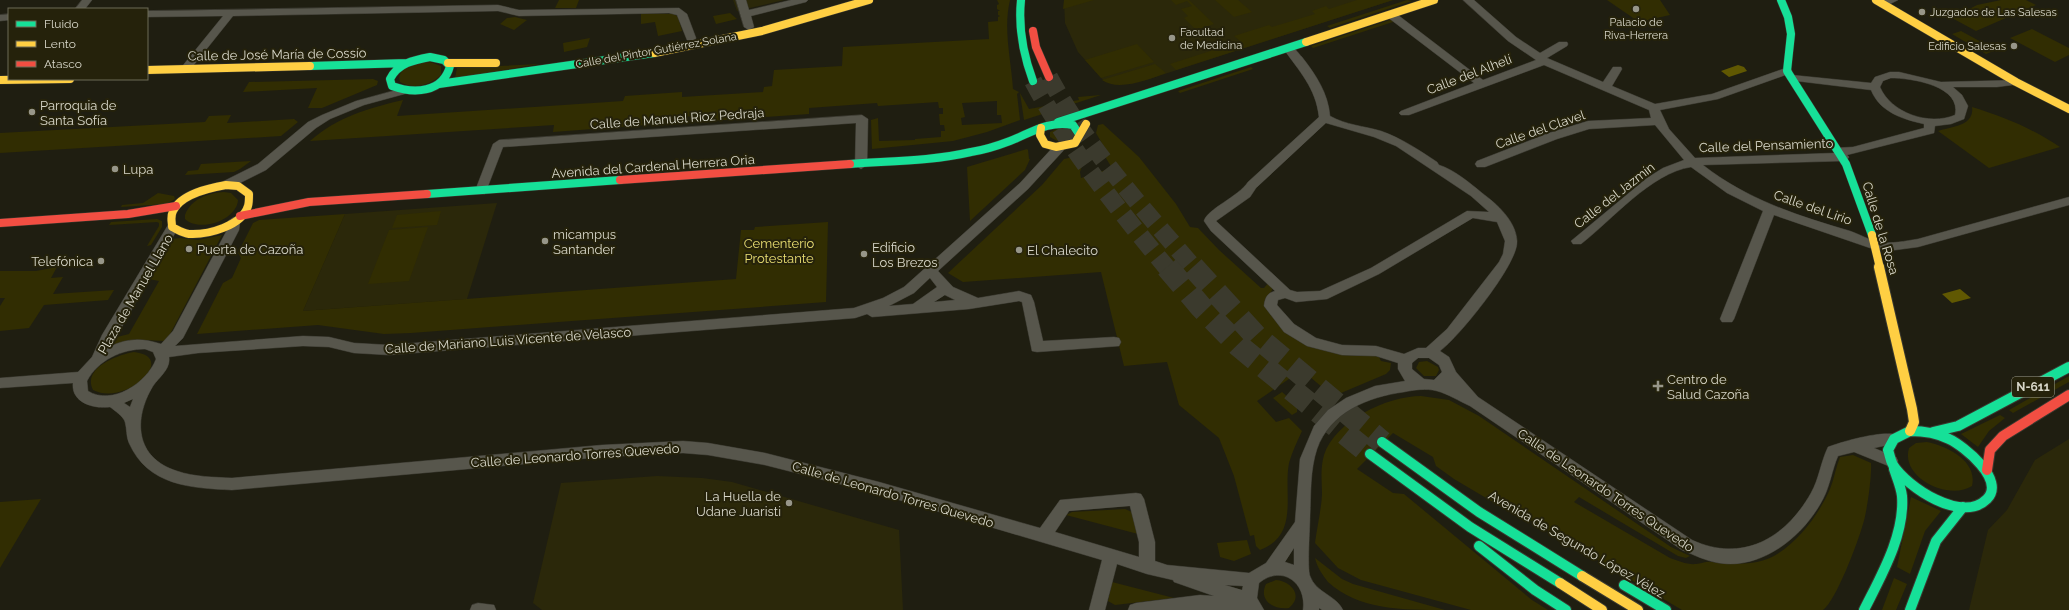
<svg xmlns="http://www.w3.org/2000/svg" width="2069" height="610" viewBox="0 0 2069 610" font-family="Raleway,sans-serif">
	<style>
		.built { fill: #2b280a }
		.green { fill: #312d02; fill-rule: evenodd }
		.water { fill: #605802 }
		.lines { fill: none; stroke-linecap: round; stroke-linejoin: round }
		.primary-tunnel-far1 { stroke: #3b3a2d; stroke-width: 18; stroke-dasharray: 18 9; stroke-linecap: butt }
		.primary-tunnel { stroke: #3b3a2d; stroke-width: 23; stroke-dasharray: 23 12; stroke-linecap: butt }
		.street-casing { stroke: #3a3930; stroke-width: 1 }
		.fast-far1-casing { stroke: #3a3930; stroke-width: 9 }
		.fast-casing { stroke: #3a3930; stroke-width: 12 }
		.slow-far1-casing { stroke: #3a3930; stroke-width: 9 }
		.slow-casing { stroke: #3a3930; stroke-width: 12 }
		.jam-far1-casing { stroke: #3a3930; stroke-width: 9 }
		.jam-casing { stroke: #3a3930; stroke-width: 12 }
		.street { fill: #57564c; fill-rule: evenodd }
		.fast-far1 { stroke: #16e098; stroke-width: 8 }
		.fast { stroke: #16e098; stroke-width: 10 }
		.slow-far1 { stroke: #ffcf43; stroke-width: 8 }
		.slow { stroke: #ffcf43; stroke-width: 10 }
		.jam-far1 { stroke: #f24e42; stroke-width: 8 }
		.jam { stroke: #f24e42; stroke-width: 10 }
		.poi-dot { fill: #979689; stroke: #25220b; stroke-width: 1.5 }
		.labels { text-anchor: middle; stroke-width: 4; stroke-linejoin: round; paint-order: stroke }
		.far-poi-label { font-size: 11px; fill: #d8d7c9; stroke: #25220b; text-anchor: start }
		.far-street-label { font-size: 11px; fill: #d8d7c9; stroke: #25220b }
		.shield { fill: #25220b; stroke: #a2a190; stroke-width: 1 }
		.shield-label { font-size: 12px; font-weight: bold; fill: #d8d7c9 }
		.street-label { font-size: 13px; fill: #d8d7c9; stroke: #25220b }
		.poi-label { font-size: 13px; fill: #d8d7c9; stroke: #25220b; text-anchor: start }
		.park-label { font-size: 13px; fill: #eadf72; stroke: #25220b }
	</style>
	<rect width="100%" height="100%" fill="#1f1e11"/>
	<path class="built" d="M733,0H784L737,11Z
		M1064,0H1393L1143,81L1122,84L1104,81L1078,52L1065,23Z
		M497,203L467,299L303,311L345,214Z
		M2069,439V610H1969L1988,530L2007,510L2035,460Z
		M657,476L702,478L732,482L899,530L903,610H542L533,603L561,483Z"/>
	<path class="green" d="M559,0H579L576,8H555Z
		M997,0H1010C1003,29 1011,59 1013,89L1019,92L1017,94L1020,120L987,132L953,141L872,149L871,120L878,118L879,141L915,140V139L941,137V131H945L944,125H940L939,114H943V108H939L938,102L878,106L877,103L809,108V114L709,121L710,115L648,119L646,125L553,132L554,125L310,141C337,117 369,108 403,100L397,116L623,101L625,96L682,92V97L763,92L764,87L772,86L774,70L842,66L843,47L989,39L988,22L998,21V17L1000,16L998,15V11H1000L997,9V5L999,4ZM997,101V115H1001L1002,123L962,125L961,118L965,117L962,103Z
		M1064,0H1094L1063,9Z
		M1171,0H1189L1214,24L1196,30L1184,18L1188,16L1181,9L1192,6L1187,1L1176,5Z
		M1215,0H1238L1252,12L1234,17Z
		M1357,0H1393L1241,49L1235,43L1240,41L1234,36L1269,25L1272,27L1315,14L1312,11L1326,6L1329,9Z
		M1407,0L1412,1L1330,28L1327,26Z
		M1607,0H1660L1670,15L1639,22Z
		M2001,0H2026L2036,5L1976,31L1952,18L1977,5Z
		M641,13L674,14L678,17L682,31L658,36L655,22L641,24Z
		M730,13L737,19L716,24L713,16Z
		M515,17L527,20L514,30L500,24L507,18Z
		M1393,19L1396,21L1313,48L1311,46Z
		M2032,29L2069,48V55L2055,62L2010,38Z
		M1961,31L1996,50L1986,54L1952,34Z
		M590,38L587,47L564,52L563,43Z
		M1137,44L1154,62L1101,78L1085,60Z
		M1229,45L1235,51L1176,70L1170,64Z
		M430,62L441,66V75C431,85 413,90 400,82C395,67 419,63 430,62Z
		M540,64L455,78L457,68Z
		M1155,64L1166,73C1149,79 1119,92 1102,80Z
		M1251,67L1253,69L1180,93L1178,91Z
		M373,79L378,81L377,85L322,108H308L317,88L243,92L249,82Z
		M1020,93L1029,109L1079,100L1078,97L1101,95L1024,120Z
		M1972,107C2007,118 2029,127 2060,147L1989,168L1938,131C1951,127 1975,126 1972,107Z
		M231,115L227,123L294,119L298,122L281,136L0,153V133L205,122L209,116Z
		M1103,124L1139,157L1176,204L1190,227L1198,228L1219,250L1261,288H1264L1269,282L1273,288L1270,294L1294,335L1378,355L1381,361L1391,363L1390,370L1386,374L1341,393H1335L1323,388L1302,370L1257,401L1276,422L1289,418L1302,431C1297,442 1292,452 1289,463C1283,494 1300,535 1260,550L1256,546L1254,535L1250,536L1234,476L1219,438L1179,405L1167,362L1124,366L1101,272L963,282L948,273L1042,185L1064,159C1072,157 1078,156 1083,163L1080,172L1081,178L1112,168L1104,155L1107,152L1096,133L1098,125Z
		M1057,129L1068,133L1066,139L1057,141L1050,137V132Z
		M1027,149L1028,150L1029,159H1030L1025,170L970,221L967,167Z
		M251,161L240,169L234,172L185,175L188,171L198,170L201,164Z
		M224,192L231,193L238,200C237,220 200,233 185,219V215C191,199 208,193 224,192Z
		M158,193L174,196L175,199L166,204L121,207L122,205L143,203Z
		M441,211L437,225L392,228L397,215Z
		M345,214L303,311L736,279L741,230H754L755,227L828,222L826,302L411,333L384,334L318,325L197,334L223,283L232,278L241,258L238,253L253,223L259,220Z
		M157,219L162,221V227L151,245L147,246L159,226V223L157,222L109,225L111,222Z
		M428,227L409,281L368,284L389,230Z
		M222,235L168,338L164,341L144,340L112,345L117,337L129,334L159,281L149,279L172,239L180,238L198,240Z
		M57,267L51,278L63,277L53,294L114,290L108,300L44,305L29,328L0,331V306L5,298H0V271H36Z
		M134,352C179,357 126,407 93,390C82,368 117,355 134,352Z
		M1427,361L1438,367L1439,370L1436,376H1424L1416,368L1419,362Z
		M2069,376V382L2067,383L2013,413L2009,410Z
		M1282,392L1297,405V412L1292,415L1273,398Z
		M1421,396L1449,400L1479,416L1671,547L1690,556L1686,558L1678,556L1579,497L1574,502L1670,558C1678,561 1688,565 1696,564C1702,564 1706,561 1711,562C1727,563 1741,565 1757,562C1789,556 1818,517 1830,489C1834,479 1836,467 1840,457L1853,455L1871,463C1872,475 1867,512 1863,524C1858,542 1836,601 1823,610H1682L1530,520L1503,508L1454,479L1436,466L1433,457L1393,433L1357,469L1393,493L1404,494L1532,600L1548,610H1471L1361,580L1338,568L1315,543C1317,527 1321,511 1322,495C1322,481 1320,469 1324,455C1335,421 1387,396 1421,396Z
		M2000,415L2005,418L1989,431L1978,447L1961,434Z
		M1927,442C1947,446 1978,461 1972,486C1949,501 1900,478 1909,448L1916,443Z
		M1911,497L1941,511L1925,531L1910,574L1897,567Z
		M41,499L0,568V502Z
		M1125,509L1132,512L1138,534L1066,515L1072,512Z
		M1247,540L1251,554L1234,561L1220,557L1217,543Z
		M1315,558L1342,579L1353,584L1445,610C1402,610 1359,610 1328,582C1322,574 1317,567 1315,558Z
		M1894,578L1907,584L1896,610H1882Z
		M1276,580C1291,581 1304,596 1289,608C1274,610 1258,601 1266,584Z
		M1112,582L1174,598L1115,605L1108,601Z"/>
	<path class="water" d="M1738,65L1744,67L1747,71L1729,77L1721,71Z
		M1960,289L1971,298L1952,303L1942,294Z"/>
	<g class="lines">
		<path class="primary-tunnel-far1" d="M1049,77C1087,148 1142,207 1194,268
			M1033,81C1069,149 1118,209 1167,268"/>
		<path class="primary-tunnel" d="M1167,267L1201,307L1239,346L1370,454
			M1193,267L1256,336L1382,442"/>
		<defs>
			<path id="street" d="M82,0H92L85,9H75Z
				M736,0H746L749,10L791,0H808L806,2L751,16L754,27L749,30L744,27Z
				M1463,0H1474L1516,37L1540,53L1559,42H1567L1568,44L1567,46L1547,58L1603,82L1613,67H1621L1622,69L1612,86L1655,104L1712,94L1783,69H1791L1792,71L1791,73L1718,99L1660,110L1669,129L1695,158L1835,153L1833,151L1835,148L1853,147L1924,128V124C1902,119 1880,112 1871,90L1788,80L1787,78L1788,76L1792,75L1871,83L1875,77L1890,72H1899L1941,82L2020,80L2021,82L2020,84L1997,87H1953L1962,95L1968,106L1964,119L1951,124L1935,126L1934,133L1847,155L1849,157L1847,160L1843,161L1703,165C1746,199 1798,216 1850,231C1859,234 1869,240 1879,242C1892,244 1905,241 1918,239L2069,197V205L1918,247L1888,251L1870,248L1774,215L1734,319L1732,322H1722L1720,319L1763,211L1727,193L1691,167C1651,173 1612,220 1581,244H1573L1571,241L1647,178L1663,168L1684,160L1655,125L1589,129L1557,139L1485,167H1477L1475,164L1477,161L1549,133L1588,121L1651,118L1649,110L1544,65L1409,115H1401L1399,113L1401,111L1474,83L1386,16L1385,14L1386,12H1394L1483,80L1536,60L1508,41ZM1891,78C1912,78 1962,86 1955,115C1929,126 1891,113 1880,87L1883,81Z
				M1884,0H1898L1886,6H1880L1878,4Z
				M498,5L519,10L679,8L687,14L696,38L695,40H687L677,15L669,13L519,16L498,11L233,16L189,71L185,72L180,69L223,16L147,17V11Z
				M9,14V20L0,21V15Z
				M1288,45C1294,46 1298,53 1302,57C1316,75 1328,93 1330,116C1346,125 1364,126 1381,131C1401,138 1419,150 1437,162L1439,165C1453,169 1470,183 1482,193C1497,204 1516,221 1517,241C1519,263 1459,337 1440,351L1449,357L1456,372L1478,397L1692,540C1742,563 1785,539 1811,493C1819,479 1821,461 1828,447C1844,441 1883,430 1898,435L1900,439L1898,443L1874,448L1896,457L1898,461L1896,465L1891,467L1854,452L1838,456C1832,470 1830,486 1823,499C1804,536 1762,570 1719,563C1706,561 1694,555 1682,550L1470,406C1459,401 1448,394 1437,391C1426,388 1414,390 1404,392C1368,397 1330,412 1317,449C1310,470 1311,494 1310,516C1310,527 1307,568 1310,576C1316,593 1336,595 1343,610H1322L1319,608V610H1303C1307,583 1282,564 1259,583L1257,598L1264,610H1128L1130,605L1136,603L1200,595L1214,596L1174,582L1173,580L1147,574L1117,564L1105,610H1089L1102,560L879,494L765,465L708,455L683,453L602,457L232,490C191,488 148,486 129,443C126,436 127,429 125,422C124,417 114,410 110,407C94,409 71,403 73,383L0,388V378L78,372L92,357L102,335L168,225L172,224L178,228L111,346C128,338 143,338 161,344L173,331L227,230L228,221L234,217L240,221L239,230L183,338L175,346L303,336L329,337L354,343L389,345L854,308L883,298L904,287L1020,183L1055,145L1059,144L1065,148L1063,151L1028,189L938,271L953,287L978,298L1019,291L1031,295L1034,302L1043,341L1114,337L1119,338L1121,342L1119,346L1037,352L1032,351L1022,302L1019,301L969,309L872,317L867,314L855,318L389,355L354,353L329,347L303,346L198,353L169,357C171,369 159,377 153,386C133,419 135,458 177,471C194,477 214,477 232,478L602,445L683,441L708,443L765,453L879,482L1040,528L1060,500L1136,493L1141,494L1144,499L1155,542V561L1167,565L1249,573L1266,563L1295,522L1300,459L1314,426L1328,410L1346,398L1375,386L1405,381L1398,369V363L1376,356L1342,355L1307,346L1284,332L1264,306C1265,298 1267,293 1275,291L1211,231L1204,221C1207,209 1238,197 1248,182L1319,117C1316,88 1299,71 1283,48ZM1326,123L1374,137L1396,146L1471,196L1489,212L1467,211L1371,268L1320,291L1297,292L1290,290L1216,221L1250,197L1256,188ZM1473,218L1497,222L1505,241L1503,254L1499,262L1447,329L1426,348H1418L1404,354L1376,346L1342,345L1316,338L1294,324L1277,305L1278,300L1285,298L1296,302L1327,299L1379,274ZM930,278L937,287L913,304L889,306L914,293ZM945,295L955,300L934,302ZM145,349L153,352L156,359C147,383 112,406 88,391L87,381C98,360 122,349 145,349ZM1429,358L1439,365L1442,372L1434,380L1424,379L1412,369V363L1418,358ZM133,399L130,407L124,403ZM1130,506L1139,542V557L1055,532L1069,511ZM1294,548V565L1285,562ZM1225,585L1243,586L1242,590Z
				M404,88L409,91L408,93L364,105L330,119L316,128L266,170L230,188L226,189L220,185L222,182L258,164L308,122L322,115L356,101Z
				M862,115L868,119L867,165L861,169L855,165L856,123L503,147L485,194H477L475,191L493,144L499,140Z
				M478,603L494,605L496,610H470L472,605Z"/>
			<path id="fast-far1" d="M1021,0C1018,29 1023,54 1033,81
				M1781,0L1788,17L1791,34L1787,71L1846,164L1872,235
				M430,57L444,60L450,66C443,93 414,94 392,86L390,79C398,63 414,60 430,57Z
				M310,66L407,63
				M439,84L654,53
				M1058,122L1306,42
				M850,164C890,161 932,161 971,152C984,150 997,146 1010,141C1031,133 1048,120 1073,125L1079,134
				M427,194L620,180"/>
			<path id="fast" d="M1910,431C1923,431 1937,433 1949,439C1964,446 2006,480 1987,499C1962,524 1907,487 1893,465C1890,460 1890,455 1888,450L1894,439Z
				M1933,432L1958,426L2069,367
				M1382,442L1479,512L1582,576
				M1370,454L1470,527L1560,583
				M1479,546L1535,590L1566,610
				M1624,585L1666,610
				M1864,610C1881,576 1905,535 1902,496C1901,487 1897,478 1894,469
				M1910,610L1936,541L1963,507"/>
			<path id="slow-far1" d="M1876,0L2016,82L2069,109
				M1306,42L1434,0
				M654,53L762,31L869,0
				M448,63H496
				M147,70L310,66
				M0,80L70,79
				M1041,128L1040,135L1045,144L1056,147L1075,143L1086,124
				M226,185L238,186L249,194C249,198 249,203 248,206C242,226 208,235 189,234C182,233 178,230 172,227C172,221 170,217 173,211C181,194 209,188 226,185Z
				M1872,235L1880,268"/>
			<path id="slow" d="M1879,267L1912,409L1914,422L1910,431
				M1582,576L1638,610
				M1560,583L1602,610"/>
			<path id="jam-far1" d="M1033,31L1036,47L1049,77
				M620,180L850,164
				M240,216L309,202L427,194
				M0,223L128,214L176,206"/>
			<path id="jam" d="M1987,470L1990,450L2003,436L2069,395"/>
		</defs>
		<use href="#street" class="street-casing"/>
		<use href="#fast-far1" class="fast-far1-casing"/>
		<use href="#fast" class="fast-casing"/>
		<use href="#slow-far1" class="slow-far1-casing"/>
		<use href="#slow" class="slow-casing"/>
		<use href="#jam-far1" class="jam-far1-casing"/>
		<use href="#jam" class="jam-casing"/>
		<use href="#street" class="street"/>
		<use href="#fast-far1" class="fast-far1"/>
		<use href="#fast" class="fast"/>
		<use href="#slow-far1" class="slow-far1"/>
		<use href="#slow" class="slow"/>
		<use href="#jam-far1" class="jam-far1"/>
		<use href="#jam" class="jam"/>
	</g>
	<g class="poi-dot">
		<circle cx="1636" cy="9" r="4"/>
		<circle cx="1922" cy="12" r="4"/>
		<circle cx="1172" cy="38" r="4"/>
		<circle cx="2014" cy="46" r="4"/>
		<circle cx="32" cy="112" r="4"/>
		<circle cx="115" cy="169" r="4"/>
		<circle cx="545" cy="241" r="4"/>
		<circle cx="189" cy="249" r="4"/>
		<circle cx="1019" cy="250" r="4"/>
		<circle cx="864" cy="254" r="4"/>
		<circle cx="101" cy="261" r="4"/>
		<path d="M1656 380h4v4h4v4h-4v4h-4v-4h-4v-4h4z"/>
		<circle cx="789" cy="503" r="4"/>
	</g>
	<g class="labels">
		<g class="far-poi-label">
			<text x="1930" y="16">Juzgados de Las Salesas</text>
			<text x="1636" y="26" text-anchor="middle">Palacio de<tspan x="1636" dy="13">Riva-Herrera</tspan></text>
			<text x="1180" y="36">Facultad<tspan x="1180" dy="13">de Medicina</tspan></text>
			<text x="2006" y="50" text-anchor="end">Edificio Salesas</text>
		</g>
		<g class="far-street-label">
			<text transform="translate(656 50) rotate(-10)" y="4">Calle del Pintor Gutiérrez Solana</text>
		</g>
		<rect class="shield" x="2012" y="377" width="42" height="20" rx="3"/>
		<g class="shield-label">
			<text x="2033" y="391">N-611</text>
		</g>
		<g class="street-label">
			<text transform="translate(277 54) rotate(-1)" y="5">Calle de José María de Cossío</text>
			<text transform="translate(1469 74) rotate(-21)" y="5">Calle del Alhelí</text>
			<text transform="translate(677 118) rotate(-4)" y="5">Calle de Manuel Rioz Pedraja</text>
			<text transform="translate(1540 129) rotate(-19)" y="5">Calle del Clavel</text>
			<text transform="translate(1766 145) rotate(-2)" y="5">Calle del Pensamiento</text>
			<text transform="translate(653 166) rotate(-4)" y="5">Avenida del Cardenal Herrera Oria</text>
			<text transform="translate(1614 195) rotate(-38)" y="5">Calle del Jazmín</text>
			<text transform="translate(1813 207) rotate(19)" y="5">Calle del Lirio</text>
			<text transform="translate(1881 228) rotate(73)" y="5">Calle de la Rosa</text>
			<text transform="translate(135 294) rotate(-60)" y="5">Plaza de Manuel Llano</text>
			<text transform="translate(508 340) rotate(-4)" y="5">Calle de Mariano Luis Vicente de Velasco</text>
			<text transform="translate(575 455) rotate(-4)" y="5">Calle de Leonardo Torres Quevedo</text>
			<text transform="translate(1606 490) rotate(34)" y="5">Calle de Leonardo Torres Quevedo</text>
			<text transform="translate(893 494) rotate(16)" y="5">Calle de Leonardo Torres Quevedo</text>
			<text transform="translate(1577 544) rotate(30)" y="5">Avenida de Segundo López Vélez</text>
		</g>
		<g class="poi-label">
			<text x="40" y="110">Parroquia de<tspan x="40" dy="15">Santa Sofía</tspan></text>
			<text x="123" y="174">Lupa</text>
			<text x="553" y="239">micampus<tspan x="553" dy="15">Santander</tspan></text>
			<text x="872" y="252">Edificio<tspan x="872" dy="15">Los Brezos</tspan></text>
			<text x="197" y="254">Puerta de Cazoña</text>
			<text x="1027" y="255">El Chalecito</text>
			<text x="93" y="266" text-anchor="end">Telefónica</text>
			<text x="1667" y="384">Centro de<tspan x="1667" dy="15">Salud Cazoña</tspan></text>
			<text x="781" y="501" text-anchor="end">La Huella de<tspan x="781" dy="15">Udane Juaristi</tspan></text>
		</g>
		<g class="park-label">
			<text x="779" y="248">Cementerio<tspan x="779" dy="15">Protestante</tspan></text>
		</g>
	</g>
	<rect x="8" y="8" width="140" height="72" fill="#25220b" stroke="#6d6a57"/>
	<rect x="16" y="21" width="20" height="6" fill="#16e098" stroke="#6d6a57"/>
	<text x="44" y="28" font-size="12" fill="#d8d7c9">Fluido</text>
	<rect x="16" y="41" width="20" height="6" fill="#ffcf43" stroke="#6d6a57"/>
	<text x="44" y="48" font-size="12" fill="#d8d7c9">Lento</text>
	<rect x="16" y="61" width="20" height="6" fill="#f24e42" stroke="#6d6a57"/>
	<text x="44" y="68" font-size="12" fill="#d8d7c9">Atasco</text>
</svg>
